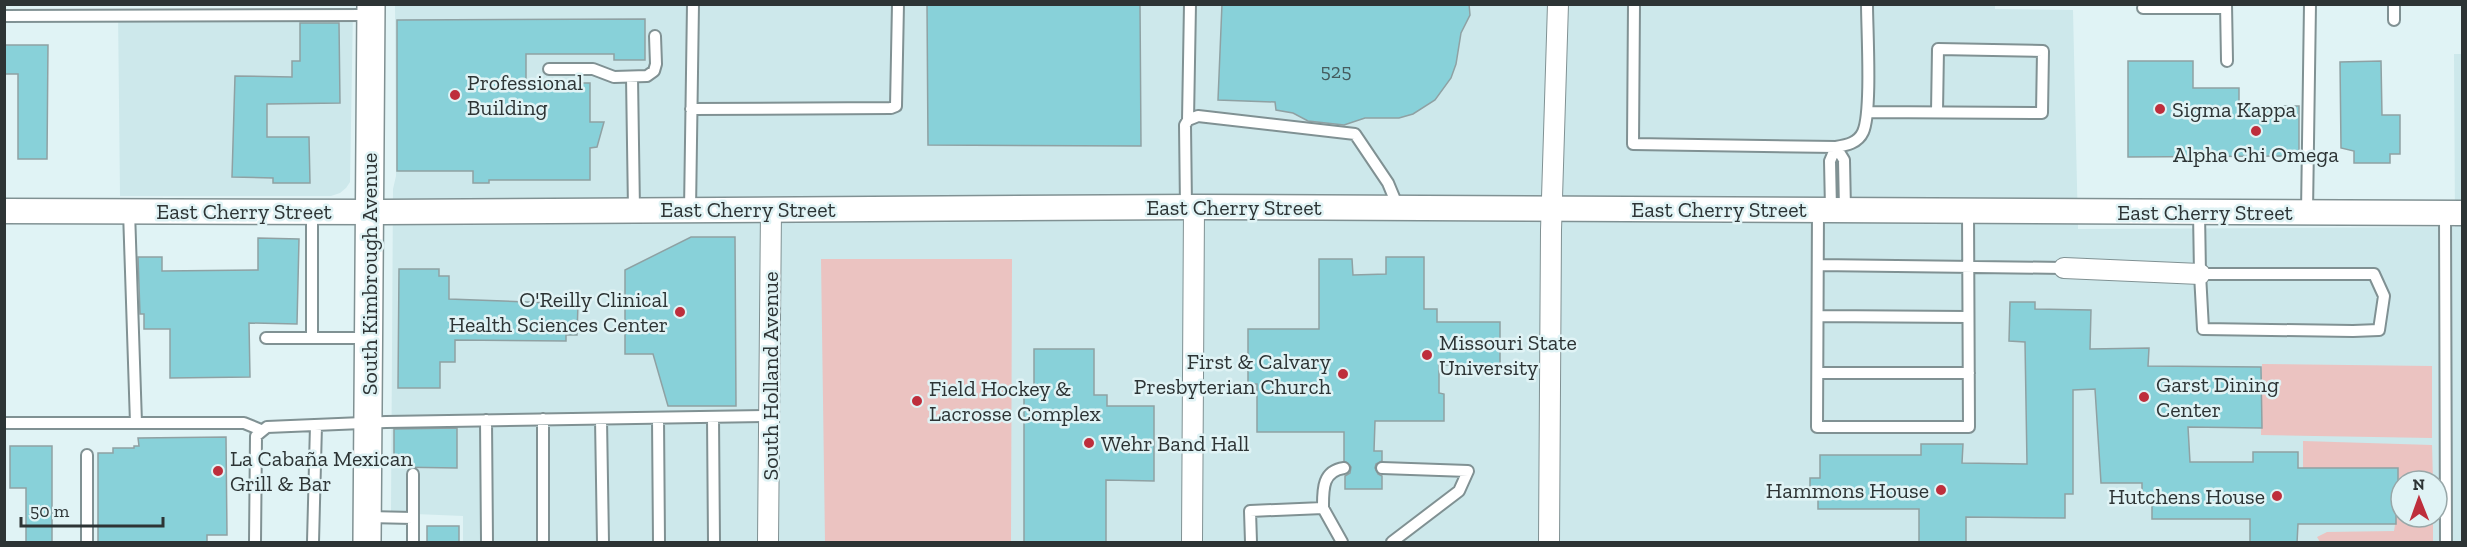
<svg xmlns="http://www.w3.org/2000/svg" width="2467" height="547" viewBox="0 0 2467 547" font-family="'Zilla Slab',serif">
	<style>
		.built { fill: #cde8eb; fill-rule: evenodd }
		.green { fill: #ebc3c1 }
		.building { fill: #88d1d9; stroke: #8fa1a3; stroke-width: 1.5 }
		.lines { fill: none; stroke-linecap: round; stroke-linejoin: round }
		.service-casing { stroke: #809193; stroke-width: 14 }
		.minor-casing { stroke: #809193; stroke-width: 22 }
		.tertiary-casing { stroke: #809193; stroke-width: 27 }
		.secondary-casing { stroke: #809193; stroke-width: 30 }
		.service { stroke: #fff; stroke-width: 10 }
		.minor { stroke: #fff; stroke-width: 20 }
		.tertiary { stroke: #fff; stroke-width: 24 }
		.secondary { stroke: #fff; stroke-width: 27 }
		.poi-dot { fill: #be2e3c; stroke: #e0f3f5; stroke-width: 2 }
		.labels { text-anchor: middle; stroke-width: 5; stroke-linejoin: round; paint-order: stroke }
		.number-label { font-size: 20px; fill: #445b5e }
		.poi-label { font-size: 22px; fill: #2d3435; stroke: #e0f3f5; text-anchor: start }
		.street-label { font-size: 22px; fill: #2d3435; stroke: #e0f3f5 }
	</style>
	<rect width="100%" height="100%" fill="#e0f3f5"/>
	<path class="built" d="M1995,4V9L2073,10L2078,229L2455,227L2454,54H2462V542H463V516L391,513L393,189L396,176L395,5ZM2401,481H2437V517H2401Z
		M353,8L350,182L346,188L340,193L331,196H120L118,10Z"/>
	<path class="green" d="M821,259H1012L1011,542H825Z
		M2262,364L2432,366V438L2261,435Z
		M2303,441L2432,445L2433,481L2398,482L2397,468H2303Z
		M2398,506H2401V517H2433V542H2320L2317,537L2327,532L2394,531Z"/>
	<path class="building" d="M927,4H1140L1141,146L928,145Z
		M1222,4H1469L1470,15L1461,33L1456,64L1451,78L1435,100L1413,114L1399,118H1365L1344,125L1308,121L1293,113L1276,110L1275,102L1218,100Z
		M645,19V60H614V54H526V83H590V122H604L597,147L590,148V180H489V183H473V171H397V20Z
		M300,23H339L340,103L267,104V137H309L310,183H273V178L232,177L235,76L292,77V61H300Z
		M4,45H48L47,159H18V74H4Z
		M2128,61H2193V88H2239V106H2299V156L2128,157Z
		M2381,61L2382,115H2400V154H2390V163H2354V151L2341,148L2340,62Z
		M691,237H735L736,406H668L653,354H625V270Z
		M258,238L299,239L297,324L249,323L250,377L170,378V329H144V314H140L138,257H162V271L258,270Z
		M1386,257H1424V309H1437V322H1500V365H1439V393L1444,394V421H1375L1374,451H1382V461L1376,464L1375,468L1378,474L1382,476V489H1345V476L1350,473L1351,467L1344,461V432H1257V384H1248V329H1319V259H1352L1353,275L1386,274Z
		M399,269H439V276H449V299L578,304L577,335H566V341L455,340V362H440V388H398Z
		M2010,302H2035V309L2091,310L2090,349L2149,348L2148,366L2261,367L2262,428L2188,427L2190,462H2253V452H2298V468H2398V482H2401V499H2396V524H2298L2297,543H2250V519H2152V493H2142V483H2101L2095,389L2073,390V494H2065V518L1966,517V543H1919V509H1818V497H1810V478H1820V455H1921V444H1963L1962,463L2027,464L2025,342L2009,341Z
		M1034,349H1094V395H1107V406H1154V481L1106,480V543H1024V396H1034Z
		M457,428V468L394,467V429Z
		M226,437L227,535H207V543H98V453H113V448H134V446H139L138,438Z
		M10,446H52V543H26V488H10Z
		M427,526H459V543H427Z"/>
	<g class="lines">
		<defs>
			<path id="service" d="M1634,4L1633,144L1836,147C1847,145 1858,143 1863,132C1872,112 1867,30 1867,4
				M2226,4L2227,61
				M2143,8H2226
				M4,16L370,15
				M2394,20V4
				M549,69H593L614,77L647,76L654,71L656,64L655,36
				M632,77L634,210
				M691,109L891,108L896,106L898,4
				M1867,112L2042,113L2043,51L1938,49L1937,112
				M1188,120L1190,4
				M1186,207L1185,125L1188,120L1198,116L1355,134L1388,183L1398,207
				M1831,209L1830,161L1836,147L1844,160L1845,210
				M690,210L693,4
				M1818,210L1817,427H1969L1968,210
				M129,211L136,423
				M2199,212L2200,274H2374L2384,296L2379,330L2353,331L2203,329L2200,274
				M2307,212L2310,4
				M2445,213L2446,542
				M1818,265L2064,268
				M1818,316L1968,317
				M266,338H369
				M312,338V212
				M1818,373H1969
				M713,417L714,542
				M658,418L659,542
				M601,419L603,542
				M486,420L487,542
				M4,423H244L261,430
				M87,455V542
				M1382,468L1468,471L1459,491L1392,542
				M413,474V518
				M1323,508C1323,490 1322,471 1344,468
				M368,517L413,518V542
				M255,542L256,436L267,427L386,422L769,416
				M313,542L316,425
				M543,542V419
				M1251,542L1250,511L1323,508L1342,542"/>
			<path id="minor" d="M2064,268L2200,274
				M768,542L771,209
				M1192,542L1194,207
				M1549,542L1551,230L1558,4"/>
			<path id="tertiary" d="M4,211L382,212L1194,207L2462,213"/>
			<path id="secondary" d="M367,542L371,4"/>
		</defs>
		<use href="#service" class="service-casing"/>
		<use href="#minor" class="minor-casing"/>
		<use href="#tertiary" class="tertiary-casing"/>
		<use href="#secondary" class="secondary-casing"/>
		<use href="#service" class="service"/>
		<use href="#minor" class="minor"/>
		<use href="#tertiary" class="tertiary"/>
		<use href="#secondary" class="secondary"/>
	</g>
	<g class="poi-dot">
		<circle cx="455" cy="95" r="6"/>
		<circle cx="2160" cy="109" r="6"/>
		<circle cx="2256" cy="131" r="6"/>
		<circle cx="680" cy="312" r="6"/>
		<circle cx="1427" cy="355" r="6"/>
		<circle cx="1343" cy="374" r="6"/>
		<circle cx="2144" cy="397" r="6"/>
		<circle cx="917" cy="401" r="6"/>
		<circle cx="1089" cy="443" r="6"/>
		<circle cx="218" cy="471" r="6"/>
		<circle cx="1941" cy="490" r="6"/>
		<circle cx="2277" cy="496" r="6"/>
	</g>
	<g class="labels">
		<g class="number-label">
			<text x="1336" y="78">525</text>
		</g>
		<g class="poi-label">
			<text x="467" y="90">Professional<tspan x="467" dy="25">Building</tspan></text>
			<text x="2172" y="117">Sigma Kappa</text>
			<text x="2256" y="162" text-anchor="middle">Alpha Chi Omega</text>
			<text x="668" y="307" text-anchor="end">O'Reilly Clinical<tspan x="668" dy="25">Health Sciences Center</tspan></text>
			<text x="1439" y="350">Missouri State<tspan x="1439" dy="25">University</tspan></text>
			<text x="1331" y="369" text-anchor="end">First &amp; Calvary<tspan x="1331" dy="25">Presbyterian Church</tspan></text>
			<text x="2156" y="392">Garst Dining<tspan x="2156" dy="25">Center</tspan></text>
			<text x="929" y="396">Field Hockey &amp;<tspan x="929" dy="25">Lacrosse Complex</tspan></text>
			<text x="1101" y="451">Wehr Band Hall</text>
			<text x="230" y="466">La Cabaña Mexican<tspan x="230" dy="25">Grill &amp; Bar</tspan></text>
			<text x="1929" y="498" text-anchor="end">Hammons House</text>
			<text x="2265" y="504" text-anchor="end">Hutchens House</text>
		</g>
		<g class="street-label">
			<text x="1234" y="215">East Cherry Street</text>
			<text x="748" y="217">East Cherry Street</text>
			<text x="1719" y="217">East Cherry Street</text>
			<text x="244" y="219">East Cherry Street</text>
			<text x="2205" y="220">East Cherry Street</text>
			<text transform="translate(369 274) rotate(-90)" y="8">South Kimbrough Avenue</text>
			<text transform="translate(770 376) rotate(-90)" y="8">South Holland Avenue</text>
		</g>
	</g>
	<rect width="2467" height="547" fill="none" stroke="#2d3435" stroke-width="12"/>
	<g transform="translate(2419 499) rotate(359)"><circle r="28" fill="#e0f3f5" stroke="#98a7a8" stroke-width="1.5"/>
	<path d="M0-4.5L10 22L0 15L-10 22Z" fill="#be2e3c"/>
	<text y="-9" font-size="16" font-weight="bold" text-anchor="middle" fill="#2d3435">N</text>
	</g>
	<path d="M21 517v9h142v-9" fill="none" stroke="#2d3435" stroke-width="3"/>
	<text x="30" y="517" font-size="18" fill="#2d3435" stroke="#e0f3f5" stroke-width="4.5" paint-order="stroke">50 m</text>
</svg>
